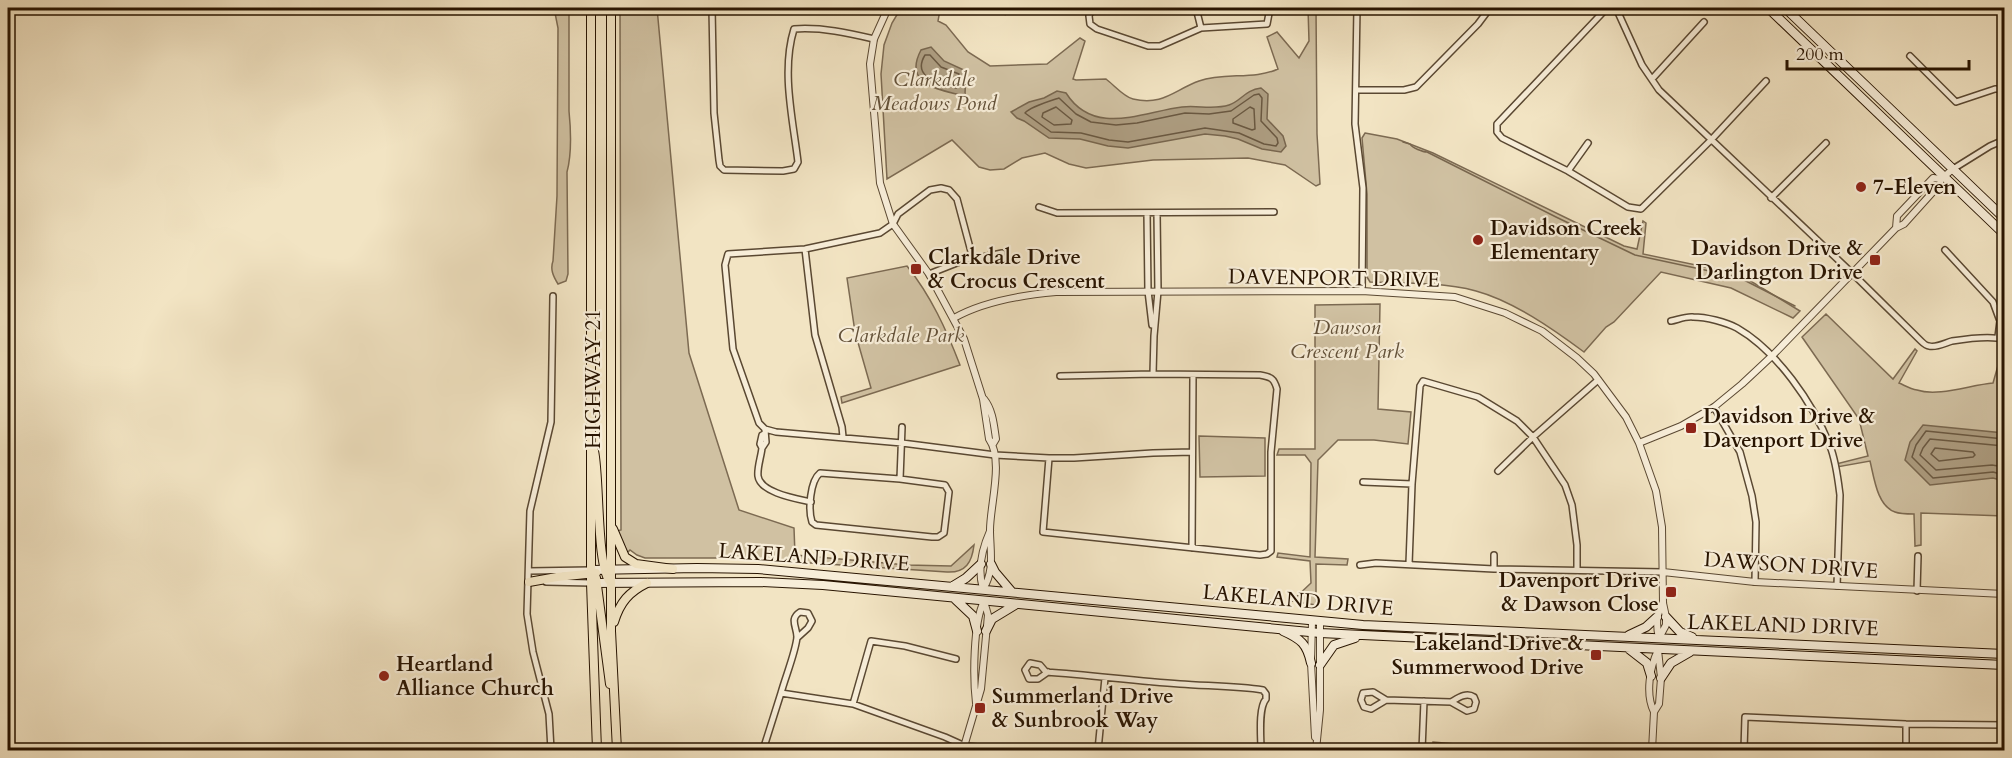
<svg xmlns="http://www.w3.org/2000/svg" width="2012" height="758" viewBox="0 0 2012 758" font-family="Cardo,serif">
	<style>
		.green { fill: #d0c1a2; stroke: #7c6a52; stroke-width: 1.5 }
		.water { fill: #ad9d81; stroke: #78664e; stroke-width: 1.5 }
		.lines { fill: none; stroke-linecap: round; stroke-linejoin: round }
		.shore { stroke: #6a5841; stroke-width: 1.5 }
		.stream { stroke: #78664e; stroke-width: 1.5 }
		.minor-casing { stroke: #5a4832; stroke-width: 8 }
		.tertiary-casing { stroke: #5a4832; stroke-width: 8 }
		.secondary-casing { stroke: #281401; stroke-width: 10 }
		.primary-casing { stroke: #281401; stroke-width: 10 }
		.minor { stroke: #f7edd8; stroke-width: 5 }
		.tertiary { stroke: #f7edd8; stroke-width: 6 }
		.secondary { stroke: #f7edd8; stroke-width: 8 }
		.primary { stroke: #f2e4c3; stroke-width: 8 }
		.poi-dot { fill: #8f2418; stroke: #f7edd8; stroke-width: 2 }
		.labels { text-anchor: middle; stroke-width: 4.5; stroke-linejoin: round; paint-order: stroke }
		.park-label { font-size: 21px; font-style: italic; fill: #635139; stroke: #f7edd8 }
		.poi-label { font-size: 21px; font-weight: bold; fill: #281401; stroke: #f7edd8; text-anchor: start }
		.street-label { font-size: 21px; fill: #281401; stroke: #f7edd8 }
	</style>
	<rect width="100%" height="100%" fill="#f2e4c3"/>
	<filter id="stains"><feTurbulence type="fractalNoise" baseFrequency=".00333" numOctaves="4"/><feColorMatrix values="0 0 0 0 .2 0 0 0 0 .09 0 0 0 0 .02 0 0 0 .5 -.17"/></filter>
	<radialGradient id="worn" r=".72"><stop offset=".6" stop-color="#630" stop-opacity="0"/><stop offset="1" stop-color="#630" stop-opacity=".3"/></radialGradient>
	<path class="green" d="M554,8H569V111C571,131 572,153 567,172L568,274L566,281L558,284C553,276 550,269 553,261L557,196L558,28Z
		M620,8H657L689,353L739,510L794,528L795,555L907,565L951,566L974,545C972,562 966,573 947,572L736,558H645L637,555L630,550L627,553L617,531L621,530Z
		M901,8H938L940,10L938,21L946,25L968,52L990,66L1047,64L1080,38L1085,41L1073,79L1076,80L1106,79C1114,85 1124,97 1133,99C1163,106 1174,90 1199,81C1224,72 1254,80 1278,69L1267,37L1277,32L1299,58L1309,41L1308,8H1316L1317,134L1320,184L1316,186L1285,165L1248,158L1153,160L1086,168L1069,164L1045,153L1022,158L1004,169L990,170L979,167L952,140L887,179L881,74L884,45L892,23Z
		M1365,133L1397,139L1433,153L1624,246L1637,249L1643,221L1646,223L1643,254L1739,274L1800,311L1793,318L1731,288L1661,272L1614,322L1606,327L1584,352C1553,329 1513,301 1476,291C1442,282 1405,283 1370,282L1367,277V194L1362,138Z
		M907,266C931,296 946,329 960,365L842,403L841,397L871,388L855,332L847,278Z
		M1380,304L1378,409L1411,412L1408,444L1374,440H1338L1318,460L1315,557L1348,559L1347,565L1316,564V605L1292,601L1311,583L1310,561L1277,557L1278,553L1310,557L1311,463L1305,455H1277L1279,449H1315V305Z
		M1826,314L1893,379L1915,349L1917,351L1899,383C1904,385 1910,389 1917,390C1938,397 1970,385 1993,383L2003,348H2004V365L1999,385L2004,388V516L1921,513V545L1915,546L1914,514C1908,514 1900,514 1895,512C1877,506 1874,477 1870,461L1837,467L1836,464L1868,456L1859,419L1802,337Z
		M1199,436L1265,438V476L1200,477Z
		M1433,742L1522,750H1433Z"/>
	<path class="water" d="M931,47L944,61L966,71L965,94L960,95C937,89 903,84 921,50Z
		M1261,88L1268,94L1267,119L1283,136L1286,146L1281,152L1262,149L1238,139L1225,136L1205,134L1128,148L1108,146L1080,139L1049,138L1024,121L1017,118L1011,112L1029,102L1044,98L1057,91L1066,93C1094,137 1142,112 1182,107C1197,105 1214,110 1229,105C1241,101 1245,90 1261,88Z
		M1923,425L2004,433V481L1993,478L1930,485L1905,460L1910,442Z"/>
	<g class="lines">
		<path class="shore" d="M925,55H930L941,67L959,74V87L956,88C940,83 911,78 925,55Z
			M1259,94L1262,98L1261,121L1277,138L1278,143L1276,146L1264,144L1239,133L1205,128L1128,142L1109,140L1081,133L1051,132L1025,113C1030,107 1050,101 1059,98L1076,114L1091,122L1116,125L1137,123L1185,113L1209,114L1231,111L1254,95Z
			M1056,107L1072,120L1071,124L1054,125L1042,117L1043,113Z
			M1250,107L1254,109L1255,129L1252,130L1233,123V119Z
			M2004,439L1926,431L1916,445L1912,457L1933,478L1993,472L2004,475
			M2004,446L1930,439L1923,448L1920,455L1936,470L1992,465L2004,467
			M1935,448L1973,452L1975,455L1973,457L1939,461L1931,454Z"/>
		<path class="stream" d="M1403,142L1410,144C1412,148 1423,152 1427,152L1556,217L1635,255L1728,275L1744,280L1795,306"/>
		<defs>
			<path id="minor" d="M712,8L714,113L719,160L720,166L724,170L783,171L794,169L798,162C793,120 781,71 794,29C822,27 848,33 874,39
				M1092,8L1089,16L1090,24L1097,29L1148,46H1160L1201,28L1267,24L1270,8
				M1196,8L1201,28
				M1357,8L1355,124L1363,188L1362,291
				M1607,8L1497,124V132L1502,138L1568,171L1628,207L1641,209L1711,140L1766,81
				M1616,8L1642,65L1659,90L1852,273L1921,341C1923,343 1926,346 1929,346C1936,348 1945,343 1952,341C1965,339 1993,335 2004,340
				M1005,11L1007,8
				M1910,56L1956,102L1995,89H2004
				M1652,79L1704,22
				M1357,90H1404L1416,87L1478,24L1490,8
				M1953,169L1990,146L2004,140
				M1568,171L1588,143
				M1771,198L1826,143
				M1039,207L1057,213L1274,212
				M1147,213L1148,291L1152,325
				M805,249L815,335L842,427L843,437
				M1945,250L1993,302L2000,321L1998,337
				M973,259L957,199L949,190L941,188L930,190L898,214L893,224L880,233L805,249L728,254L725,265L733,349L759,423L765,429L776,432L902,443L995,455L1049,458H1074L1153,453L1192,452
				M929,274L967,259H973L1002,253
				M1671,321C1677,320 1686,316 1693,317C1706,317 1726,322 1737,328C1777,351 1813,403 1830,446C1836,461 1838,479 1840,495L1837,586
				M1153,374L1154,336L1158,291L1157,213
				M1714,407L1740,452L1752,496L1756,522L1755,582
				M764,434L762,435L760,444L762,448C761,457 757,468 758,476C760,493 798,499 811,502
				M762,448L766,442L765,430
				M1049,458L1043,532L1260,555L1267,554L1271,551V452L1277,389C1274,378 1271,377 1260,375L1153,374L1060,376
				M1498,471L1533,437L1598,380
				M820,473L900,479L945,485L949,492L944,533L938,537H932L816,525L812,522C808,510 810,481 820,473Z
				M900,479L902,427
				M1363,482L1412,484
				M1192,548L1193,375
				M1494,555V569
				M1409,564L1412,484L1420,386L1423,381L1478,397L1517,421L1533,437L1565,485L1572,505L1577,545V570
				M1360,565L1376,563L1494,569L1663,572
				M529,571L591,570
				M546,582L591,583
				M1917,591L1918,556
				M2001,593L2002,557
				M1048,672L1038,679H1029L1025,670L1030,663L1040,665L1046,672C1091,675 1135,681 1180,684C1206,686 1237,686 1263,690L1266,694V699C1258,708 1261,737 1261,750
				M781,693C785,678 796,651 797,637C797,627 789,619 800,612L808,613L812,621L808,628L797,638
				M1386,700L1371,709L1364,707L1361,700L1363,693L1373,692L1386,700L1451,702L1467,711L1474,709L1476,702L1474,697C1466,692 1458,698 1451,702
				M853,704L871,641L905,646L956,659
				M1906,724V750
				M551,750L549,714L533,652L527,614L530,511L551,422L553,296
				M763,750L781,693L853,704L945,737L965,746L1015,750
				M1098,750L1105,678
				M1422,750L1424,701
				M1744,750L1745,717L1906,724L2004,725"/>
			<path id="tertiary" d="M888,8L874,39L870,64L880,183L893,224L929,274L964,339L983,399L989,439C1004,460 990,505 990,530C990,550 995,571 983,589
				M1896,228L1897,216L1933,178L1941,179
				M954,318C984,301 1022,295 1056,292L1362,291L1455,297L1505,313L1542,331L1577,358L1594,374L1626,417L1639,443L1656,491L1662,527L1663,603L1666,617V625L1659,638
				M984,399C993,410 994,426 996,439L993,444
				M1639,443L1681,426L1714,407L1742,384L1773,355L1896,228L1904,224L1940,184L1941,179L1953,169
				M1663,572L1755,582L2004,594
				M983,589C977,569 982,549 990,531
				M1312,621L1311,663L1315,737
				M1659,638C1656,625 1656,615 1663,603
				M976,703C973,678 973,623 984,601
				M1654,712C1645,694 1650,667 1658,650
				M963,750L981,689L988,615L984,601
				M1316,750L1320,710V622
				M1652,750L1654,712L1659,704L1661,678L1658,650"/>
			<path id="secondary" d="M1768,8L2004,234
				M1785,8L2004,218
				M991,564L995,572L1012,592
				M591,570L697,568L758,569L1363,625L2004,654
				M592,583L761,582L823,585L1320,633L2004,665
				M953,586L966,578L981,564
				M955,599L973,616L977,631
				M1666,617L1680,632L1692,637
				M986,631L992,619L1015,605
				M1283,631C1301,639 1307,644 1311,663
				M1629,635L1646,627L1657,617
				M1629,649L1647,663L1651,676
				M1320,665L1334,645L1355,638
				M1661,678L1671,663L1690,652"/>
			<path id="primary" d="M591,8V583L597,750
				M611,8V631L617,750
				M594,451C600,477 596,569 611,583
				M613,529L625,557L636,564L673,569
				M593,572L596,578L610,684
				M529,582L557,577L596,573
				M614,622C620,602 629,592 647,583"/>
		</defs>
		<use href="#minor" class="minor-casing"/>
		<use href="#tertiary" class="tertiary-casing"/>
		<use href="#secondary" class="secondary-casing"/>
		<use href="#primary" class="primary-casing"/>
		<use href="#minor" class="minor"/>
		<use href="#tertiary" class="tertiary"/>
		<use href="#secondary" class="secondary"/>
		<use href="#primary" class="primary"/>
	</g>
	<g class="poi-dot">
		<circle cx="1861" cy="187" r="6"/>
		<circle cx="1478" cy="240" r="6"/>
		<rect x="1869" y="254" width="12" height="12" rx="3"/>
		<rect x="910" y="263" width="12" height="12" rx="3"/>
		<rect x="1685" y="422" width="12" height="12" rx="3"/>
		<rect x="1665" y="586" width="12" height="12" rx="3"/>
		<rect x="1590" y="649" width="12" height="12" rx="3"/>
		<circle cx="384" cy="676" r="6"/>
		<rect x="974" y="702" width="12" height="12" rx="3"/>
	</g>
	<g class="labels">
		<g class="park-label">
			<text x="934" y="86">Clarkdale<tspan x="934" dy="24">Meadows Pond</tspan></text>
			<text x="1347" y="334">Dawson<tspan x="1347" dy="24">Crescent Park</tspan></text>
			<text x="901" y="342">Clarkdale Park</text>
		</g>
		<g class="poi-label">
			<text x="1873" y="194">7-Eleven</text>
			<text x="1490" y="235">Davidson Creek<tspan x="1490" dy="24">Elementary</tspan></text>
			<text x="1863" y="255" text-anchor="end">Davidson Drive &amp;<tspan x="1863" dy="24">Darlington Drive</tspan></text>
			<text x="928" y="264">Clarkdale Drive<tspan x="928" dy="24">&amp; Crocus Crescent</tspan></text>
			<text x="1703" y="423">Davidson Drive &amp;<tspan x="1703" dy="24">Davenport Drive</tspan></text>
			<text x="1659" y="587" text-anchor="end">Davenport Drive<tspan x="1659" dy="24">&amp; Dawson Close</tspan></text>
			<text x="1584" y="650" text-anchor="end">Lakeland Drive &amp;<tspan x="1584" dy="24">Summerwood Drive</tspan></text>
			<text x="396" y="671">Heartland<tspan x="396" dy="24">Alliance Church</tspan></text>
			<text x="992" y="703">Summerland Drive<tspan x="992" dy="24">&amp; Sunbrook Way</tspan></text>
		</g>
		<g class="street-label">
			<text transform="translate(1334 278) rotate(1)" y="7">DAVENPORT DRIVE</text>
			<text transform="translate(593 379) rotate(-90)" y="7">HIGHWAY 21</text>
			<text transform="translate(814 557) rotate(4)" y="7">LAKELAND DRIVE</text>
			<text transform="translate(1791 565) rotate(4)" y="7">DAWSON DRIVE</text>
			<text transform="translate(1298 600) rotate(5)" y="7">LAKELAND DRIVE</text>
			<text transform="translate(1783 625) rotate(2)" y="7">LAKELAND DRIVE</text>
		</g>
	</g>
	<rect width="2012" height="758" fill="none" stroke="#f2e4c3" stroke-width="30"/>
	<rect x="9" y="9" width="1994" height="740" fill="none" stroke="#281401" stroke-width="3"/>
	<rect x="15" y="15" width="1982" height="728" fill="none" stroke="#281401" stroke-width="1.5"/>
	<path d="M1787 60v9h182v-9" fill="none" stroke="#281401" stroke-width="3"/>
	<text x="1796" y="60" font-size="18" fill="#281401" stroke="#f7edd8" stroke-width="4.5" paint-order="stroke">200 m</text>
	<rect width="100%" height="100%" filter="url(#stains)"/>
	<rect width="100%" height="100%" fill="url(#worn)"/>
</svg>
